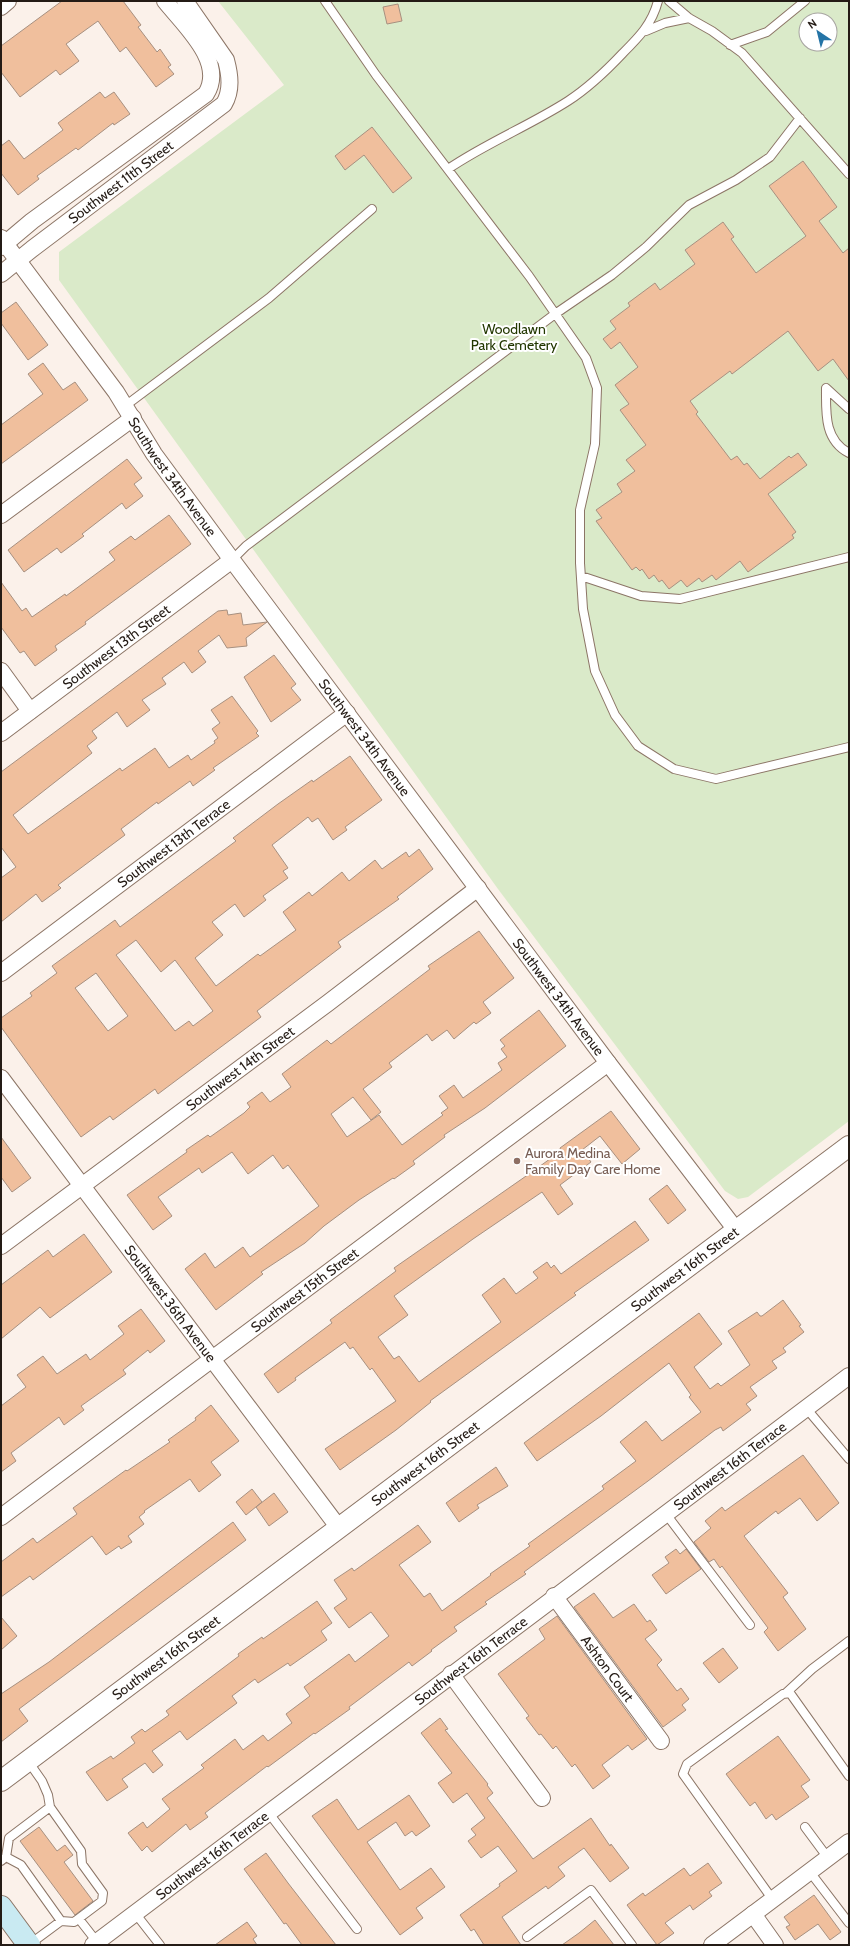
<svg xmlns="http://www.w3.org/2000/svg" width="850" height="1946" viewBox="0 0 850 1946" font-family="Cabin,sans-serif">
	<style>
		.green { fill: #daeac9; fill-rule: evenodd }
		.building { fill: #f0bf9d; stroke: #a79080; fill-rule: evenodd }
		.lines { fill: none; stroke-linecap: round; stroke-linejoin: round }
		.service-casing { stroke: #8c7566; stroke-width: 10 }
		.minor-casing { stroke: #8c7566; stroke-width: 18 }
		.tertiary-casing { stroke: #8c7566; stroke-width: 22 }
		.secondary-casing { stroke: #8c7566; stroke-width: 24 }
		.service { stroke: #fff; stroke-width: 8 }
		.minor { stroke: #fff; stroke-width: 16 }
		.tertiary { stroke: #fff; stroke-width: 20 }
		.secondary { stroke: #c9eaf2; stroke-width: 22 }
		.education-dot { fill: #8d6e63; stroke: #fff; stroke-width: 1.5 }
		.labels { text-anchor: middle; stroke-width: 4; stroke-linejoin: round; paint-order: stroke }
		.street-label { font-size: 14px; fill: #241b15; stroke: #fff }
		.park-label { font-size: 14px; fill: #223700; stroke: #fff }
		.education-label { font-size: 14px; fill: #785e54; stroke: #fff; text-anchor: start }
	</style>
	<rect width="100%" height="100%" fill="#fbf1ea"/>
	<path class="green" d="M218,1H849V1121L748,1197L738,1199L725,1191L498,889L59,280V252L284,85ZM806,20H830V44H806Z"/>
	<path class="building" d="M62,1H123L141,25L138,27L157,52L160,49L171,65L168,67L174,74L156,87L126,47L120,52L98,21L66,44L79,61L60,75L56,70L20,97L1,72V46Z
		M398,4L402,21L387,24L383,7Z
		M100,92L105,98L114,92L130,114L114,125L113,123L78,150L76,148L37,176L39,179L18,195L1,173V146L9,140L24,159L63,130L58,123Z
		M372,127L412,178L393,193L364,155L345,170L335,156Z
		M803,161L837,207L819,221L843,253L849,248V381L833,359L818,371L788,331L732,374L730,371L690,401L698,412L696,414L731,460L737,456L744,465L747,463L760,479L789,456L791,458L798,453L807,465L768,494L796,532L792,535L794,538L748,572L740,561L716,580L712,575L702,582L699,578L687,587L681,580L669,589L662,580L659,582L654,575L649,579L642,569L640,571L636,567L632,570L596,521L602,518L596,510L622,492L617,484L635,471L626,460L646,445L620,410L629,404L615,385L638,367L620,342L611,349L603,339L616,329L610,321L630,306L628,303L655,283L660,290L695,264L685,250L723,222L734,237L731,239L756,273L806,236L769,186Z
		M16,302L48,345L28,360L1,323V313Z
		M43,363L63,390L75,382L88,400L1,464V425L43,394L28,374Z
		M127,459L142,478L134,484L143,496L126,509L122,503L82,534L84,536L61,553L57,548L24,572L8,550Z
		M169,515L191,544L85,622L86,624L55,646L57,650L35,666L24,651L20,653L1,627V582L22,611L26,608L32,617L65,594L66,596L115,560L109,552L131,536L135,540Z
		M227,610L228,615L241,613L243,625L267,622L246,638L247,646L227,648L219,635L198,651L206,662L192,673L184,662L162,678L166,684L142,700L150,710L127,727L117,712L92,731L97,738L87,746L92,753L13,815L28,834L120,768L122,771L155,748L169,768L188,755L191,760L215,743L214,741L218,738L212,729L220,723L211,710L232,696L258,731L256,733L259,736L213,768L215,770L193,786L190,781L158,804L157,802L121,829L125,835L58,885L61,888L42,902L36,894L1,922V878L16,867L1,847V772L218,611Z
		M274,655L296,684L291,688L301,700L271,722L244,677Z
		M350,756L382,800L345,827L347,830L333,840L318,818L312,822L308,817L272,845L288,868L283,871L288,878L263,896L266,900L244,917L235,904L212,922L223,935L195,958L216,986L258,954L260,956L296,930L283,912L309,892L312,896L342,872L349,881L375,860L382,869L406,852L409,857L419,849L433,869L397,897L399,899L338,942L341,947L257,1011L261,1017L158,1094L155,1089L113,1120L110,1116L81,1137L1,1027V1018L32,996L30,993L57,973L52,966L115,920L120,927L236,841L233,838L278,804L312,780L313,782ZM136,940L161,972L175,960L213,1011L193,1026L189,1021L175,1031L116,955ZM96,973L128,1016L108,1031L75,988Z
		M479,931L514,978L483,1002L491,1013L476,1024L474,1022L454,1039L447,1030L432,1041L427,1034L389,1063L392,1067L363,1089L381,1112L371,1120L353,1097L331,1114L347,1137L379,1115L402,1145L443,1115L441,1113L448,1108L439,1096L454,1085L463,1098L502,1070L498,1063L507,1057L501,1049L505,1046L500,1040L539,1010L566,1046L485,1108L444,1135L445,1137L413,1161L415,1164L394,1179L393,1178L359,1200L324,1226L305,1243L261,1272L263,1274L216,1310L185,1269L205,1253L215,1268L243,1247L250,1257L319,1206L288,1165L283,1169L273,1155L248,1174L232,1152L202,1173L199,1168L158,1197L172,1216L153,1230L127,1195L187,1152L186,1150L208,1135L210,1137L244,1113L250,1107L247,1103L262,1092L270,1102L291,1087L282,1074L327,1040L331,1044L430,969L428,966Z
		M611,1111L640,1149L622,1164L600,1136L582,1150L591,1162L560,1185L573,1204L558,1215L542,1192L473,1239L394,1296L408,1315L378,1337L394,1359L399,1356L419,1382L501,1322L482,1295L504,1278L516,1294L538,1278L533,1272L547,1262L551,1268L554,1265L561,1274L635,1221L649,1240L574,1293L576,1295L430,1401L431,1402L396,1430L340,1470L325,1449L396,1401L372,1368L370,1370L353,1347L350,1349L345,1342L295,1378L296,1380L278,1393L264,1374L332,1323L330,1320L396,1271L394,1268L529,1174L561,1151L560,1148Z
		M1,1137L31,1178L12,1192L1,1177Z
		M667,1185L686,1210L668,1224L649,1199Z
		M84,1234L112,1272L50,1318L40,1307L1,1339V1285L48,1250L53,1257Z
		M783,1300L801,1325L799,1326L804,1332L783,1348L786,1352L772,1361L777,1368L750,1387L757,1396L746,1404L751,1410L723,1431L721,1427L715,1430L648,1481L524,1572L526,1574L485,1602L487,1604L454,1627L457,1631L431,1650L432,1651L412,1666L409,1662L349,1707L350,1709L315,1734L314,1733L268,1767L267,1766L205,1813L208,1817L190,1830L186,1824L152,1852L147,1846L142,1851L128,1833L143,1822L147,1828L170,1809L162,1799L204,1768L201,1765L235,1739L243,1750L263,1735L268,1741L292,1723L286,1714L310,1696L304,1687L349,1654L355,1662L389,1636L371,1612L349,1628L334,1608L347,1599L334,1580L352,1568L354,1571L418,1525L431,1542L399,1565L424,1597L430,1593L442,1611L491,1575L490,1574L530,1546L528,1544L604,1489L602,1486L636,1461L620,1442L646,1421L662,1441L701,1412L689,1397L691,1395L669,1363L601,1416L537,1461L524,1443L699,1313L722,1344L694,1367L710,1389L718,1383L721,1386L750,1365L728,1331L757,1312L760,1316H762Z
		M141,1309L165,1341L150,1353L148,1350L123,1370L126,1374L81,1406L84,1410L64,1425L59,1417L11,1453L16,1461L1,1472V1406L26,1387L17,1375L43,1356L57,1374L86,1354L90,1360L124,1334L118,1326Z
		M211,1405L239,1441L211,1462L221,1475L199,1492L190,1479L144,1511L145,1512L139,1517L144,1524L128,1536L132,1542L121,1549L119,1546L106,1555L92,1536L33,1580L30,1576L1,1597V1562L33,1538L37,1543L77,1514L73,1508L126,1470L127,1471L170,1442L168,1440L196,1420L195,1418Z
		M803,1455L839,1503L817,1521L800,1498L778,1514L776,1511L744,1536L788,1593L783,1597L806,1629L778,1651L764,1632L768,1628L722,1566L720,1568L714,1559L709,1562L694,1542L711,1528L705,1521L722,1507L725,1511Z
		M496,1467L508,1486L477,1505L479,1508L459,1522L446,1503Z
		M252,1489L262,1502L246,1515L236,1502Z
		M274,1493L288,1512L269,1526L256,1507Z
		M233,1522L246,1540L19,1709L28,1721L1,1742V1694L49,1662Z
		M676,1549L680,1554L686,1549L701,1569L666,1594L652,1575L669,1563L665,1557Z
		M594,1593L613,1618L634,1604L647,1622L650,1620L657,1630L645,1639L662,1660L657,1665L677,1691L681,1688L689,1699L682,1705L686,1710L663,1727L574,1607Z
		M317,1601L332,1623L321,1631L327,1640L290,1666L288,1663L258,1683L255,1679L232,1696L237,1703L187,1740L180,1731L152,1751L163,1765L153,1773L145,1763L122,1779L128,1787L107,1801L86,1772L111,1756L113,1759L135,1743L131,1737L142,1729L145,1732L169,1715L166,1711L239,1656L238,1654L262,1637L263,1639Z
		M557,1616L647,1739L632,1750L628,1745L602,1765L610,1776L593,1789L575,1764L572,1767L556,1746L553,1749L541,1734L539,1735L526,1718L529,1716L498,1674L545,1639L539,1629Z
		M1,1617L17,1636L1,1650Z
		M723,1648L738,1668L719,1683L703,1663Z
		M440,1718L448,1729L445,1730L488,1784L487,1785L493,1793L487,1798L533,1859L591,1818L610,1846L611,1844L629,1868L610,1882L584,1848L558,1867L565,1876L548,1889L546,1886L502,1917L521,1945H484L474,1929L471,1931L460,1915L500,1886L499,1884L517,1871L498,1846L481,1858L468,1841L476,1835L471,1829L485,1818L467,1793L453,1803L438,1783L452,1773L421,1733Z
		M778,1736L810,1780L801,1786L809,1797L776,1820L772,1814L766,1819L755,1802L750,1806L726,1774Z
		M409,1795L430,1826L416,1836L412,1831L405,1836L396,1822L367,1842L400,1890L431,1868L445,1887L416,1908L423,1918L400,1935L312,1816L337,1799L358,1830Z
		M39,1827L57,1851L65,1845L73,1855L64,1862L93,1901L75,1915L20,1841Z
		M266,1853L288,1883L336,1945H302L286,1923L284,1924L244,1869Z
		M708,1863L722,1883L709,1892L712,1896L693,1910L690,1905L665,1923L674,1933L657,1945L627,1905L643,1893L645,1896L684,1868L690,1876Z
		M814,1895L841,1932L830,1940L818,1924L795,1940L786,1927L790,1925L784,1917Z
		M595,1920L614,1945H562L579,1933Z
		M247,1922L257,1936L253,1939L257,1945H215Z"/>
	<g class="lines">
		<defs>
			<path id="service" d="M325,1L376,75L529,276L586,358L597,388L595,444L580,510V563L583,609L595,671L615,715L638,746L674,769L716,779L849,747
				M669,1L689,18L712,31L742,53L849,174
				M646,31L665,23L689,18
				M730,45L767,32L805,1
				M448,169C486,143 529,126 568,101C588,88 607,70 623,53C639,37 652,24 658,1
				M125,406L269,298L372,209
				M849,409L826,388C826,413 824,440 849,453
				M232,560L246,546L555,314L612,275L646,247L689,205L736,180L770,157L800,118
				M581,576L641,596L680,599L849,557
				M806,1408L849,1459
				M666,1514L750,1625
				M786,1693L812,1669L849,1641
				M28,1761L42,1781L48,1795L50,1807L81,1851L82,1864L103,1893L102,1901L74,1922L61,1921L30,1944
				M268,1812L357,1929
				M805,1827L828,1858
				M6,1857L21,1865L61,1921
				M1,1861L6,1857L9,1838L50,1807
				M810,1872L849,1923
				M773,1900L683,1774L687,1764L783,1694L790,1693L849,1776
				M135,1913L160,1945
				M79,1919L97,1942
				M527,1937L591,1890L632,1945"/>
			<g id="minor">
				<path d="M1,7L8,1"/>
				<path id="s1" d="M1,238L116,392L154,454L232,560L608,1063L736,1230"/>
				<path d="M1,247L32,221L206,94C226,62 184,25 165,1"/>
				<path id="s2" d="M1,274L32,249L224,104C232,90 230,75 226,60L185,1"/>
				<path d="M1,515L133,418"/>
				<path d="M1,671L30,711"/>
				<path id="s3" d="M1,733L232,560"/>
				<path id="s4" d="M1,973L347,713"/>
				<path id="s5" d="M1,1078L339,1528"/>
				<path id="s6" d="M1,1246L328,1003L478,888"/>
				<path id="s7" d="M1,1517L608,1063"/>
				<path id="s8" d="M554,1596L661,1741"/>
				<path d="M451,1674L542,1798"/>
				<path d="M753,1914L775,1945"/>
				<path id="s9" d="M93,1945L849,1376"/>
				<path d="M712,1945L849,1842"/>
			</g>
			<g id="tertiary">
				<path id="s10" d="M1,1781L849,1146"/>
			</g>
			<path id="secondary" d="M1,1907L29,1945"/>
		</defs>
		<use href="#service" class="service-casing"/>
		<use href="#minor" class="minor-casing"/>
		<use href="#tertiary" class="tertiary-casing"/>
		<use href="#secondary" class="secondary-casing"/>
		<use href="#service" class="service"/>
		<use href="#minor" class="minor"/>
		<use href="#tertiary" class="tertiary"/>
		<use href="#secondary" class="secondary"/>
	</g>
	<circle class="education-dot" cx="517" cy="1161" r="4"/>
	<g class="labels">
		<g class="street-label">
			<text dy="5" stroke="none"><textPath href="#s2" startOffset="151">Southwest 11th Street</textPath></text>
			<text dy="5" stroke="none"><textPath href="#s1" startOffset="294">Southwest 34th Avenue</textPath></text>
			<text dy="5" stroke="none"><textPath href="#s3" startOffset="144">Southwest 13th Street</textPath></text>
			<text dy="5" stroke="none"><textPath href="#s1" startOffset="618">Southwest 34th Avenue</textPath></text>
			<text dy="5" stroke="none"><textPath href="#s4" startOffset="216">Southwest 13th Terrace</textPath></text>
			<text dy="5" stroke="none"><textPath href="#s1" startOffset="942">Southwest 34th Avenue</textPath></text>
			<text dy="5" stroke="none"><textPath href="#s6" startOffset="298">Southwest 14th Street</textPath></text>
			<text dy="5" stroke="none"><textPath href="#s10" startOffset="854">Southwest 16th Street</textPath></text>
			<text dy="5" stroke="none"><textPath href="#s7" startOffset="379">Southwest 15th Street</textPath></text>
			<text dy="5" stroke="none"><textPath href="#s5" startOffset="282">Southwest 36th Avenue</textPath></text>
			<text dy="5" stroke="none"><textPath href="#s10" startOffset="530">Southwest 16th Street</textPath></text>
			<text dy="5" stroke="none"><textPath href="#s9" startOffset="797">Southwest 16th Terrace</textPath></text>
			<text dy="5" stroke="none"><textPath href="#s10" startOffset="206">Southwest 16th Street</textPath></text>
			<text dy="5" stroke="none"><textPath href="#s9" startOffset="473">Southwest 16th Terrace</textPath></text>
			<text dy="5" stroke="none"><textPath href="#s8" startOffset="90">Ashton Court</textPath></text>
			<text dy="5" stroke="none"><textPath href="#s9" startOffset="149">Southwest 16th Terrace</textPath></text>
		</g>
		<g class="park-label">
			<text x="514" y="334">Woodlawn<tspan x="514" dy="16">Park Cemetery</tspan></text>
		</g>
		<g class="education-label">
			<text x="525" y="1158">Aurora Medina<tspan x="525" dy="16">Family Day Care Home</tspan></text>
		</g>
	</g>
	<rect width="850" height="1946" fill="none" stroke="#241b15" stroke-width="4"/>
	<g transform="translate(818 32) rotate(325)"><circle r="19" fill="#ffffff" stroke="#a7a4a1"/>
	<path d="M0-3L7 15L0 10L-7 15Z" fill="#2474a6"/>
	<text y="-6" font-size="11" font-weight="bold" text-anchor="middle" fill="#241b15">N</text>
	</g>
</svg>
